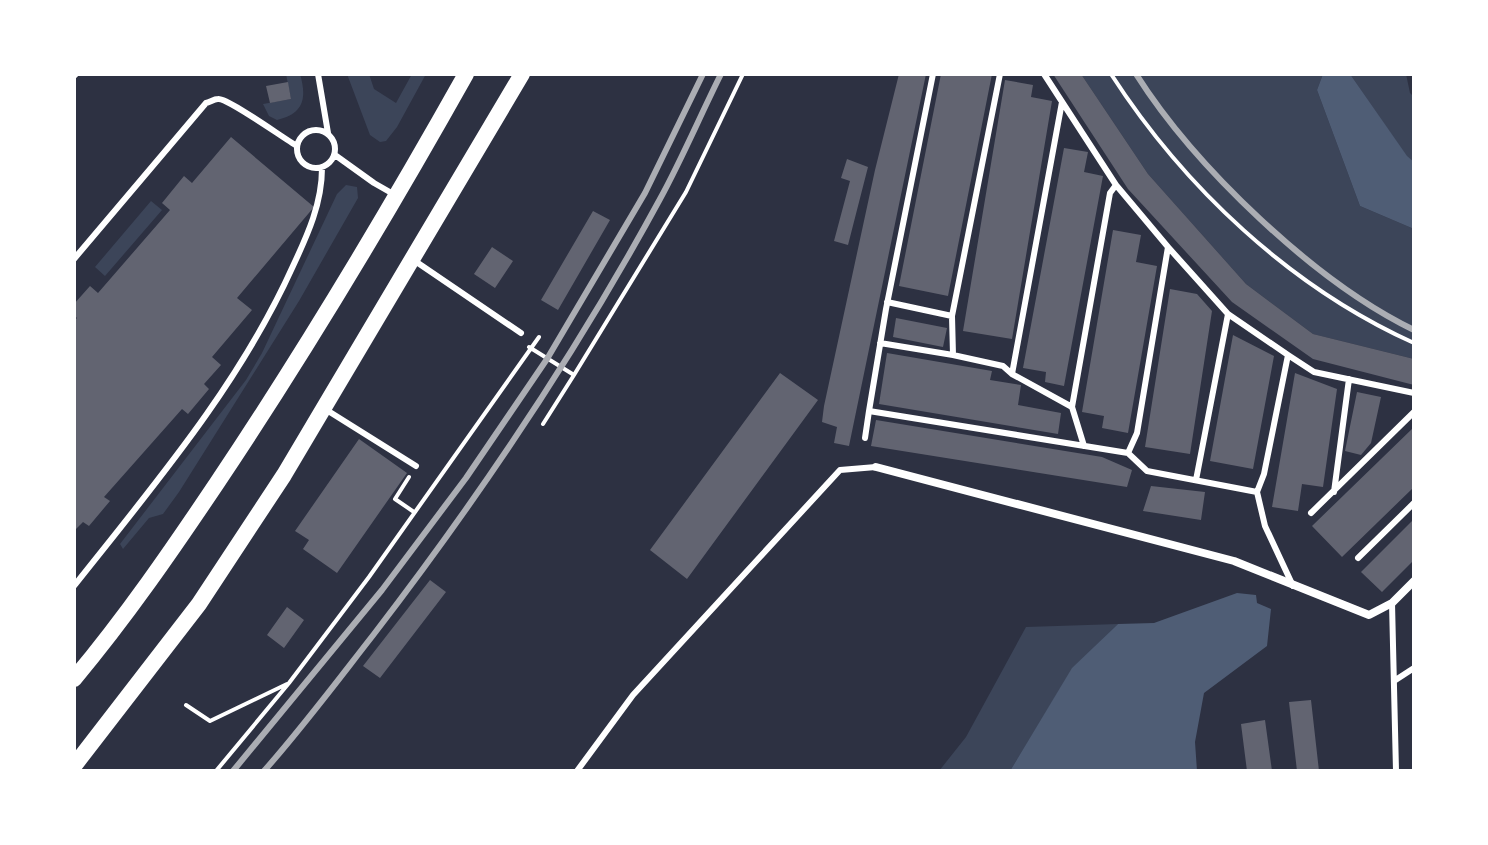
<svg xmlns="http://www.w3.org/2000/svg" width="1488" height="845" viewBox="0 0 1488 845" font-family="Mulish,sans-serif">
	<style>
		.green { fill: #3c4559 }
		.water { fill: #4f5d75 }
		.building { fill: #626471 }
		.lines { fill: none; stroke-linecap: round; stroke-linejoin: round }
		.path { stroke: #fff; stroke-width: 4 }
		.service { stroke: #fff; stroke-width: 6 }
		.minor { stroke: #fff; stroke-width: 8 }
		.secondary { stroke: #fff; stroke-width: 16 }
		.rail { stroke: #abadb3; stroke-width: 6 }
	</style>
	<rect width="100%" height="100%" fill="#2d3142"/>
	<path class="green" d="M286,74H300C307,98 304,114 277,120L269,116L263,104L291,99Z
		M347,74H369L374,89L396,103L412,74H426L397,127L386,141L380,142L370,135Z
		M1081,74H1323L1317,90L1360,206L1414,229V359L1313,334L1246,284L1148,174Z
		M1350,74H1406L1410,93L1414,97V162L1407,157Z
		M346,185L357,187L358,198L299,301L179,492L163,514L149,518L123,549L120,544L246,380L262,353L337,194Z
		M151,201L162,210L105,276L95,267Z
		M1118,624L1072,669L1010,771H939L966,737L1026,627Z"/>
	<path class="water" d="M1323,74H1350L1407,156L1414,162V229L1360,206L1317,90Z
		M1237,593L1256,595L1257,603L1271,609L1267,646L1204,693L1195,742L1197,771H1010L1072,668L1118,624L1154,623Z"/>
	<path class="building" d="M899,74H926L849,446L834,443L837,427L822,422L824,406L875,170Z
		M941,74H992L948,296L899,286Z
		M1053,74H1081L1148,174L1246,284L1313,334L1414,359V385L1313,359L1232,302L1128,189Z
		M1005,80L1033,85L1031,97L1052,101L1012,339L963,331Z
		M288,82L291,99L270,103L266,86Z
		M231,137L314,207L237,298L252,310L212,357L221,365L204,384L209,389L188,414L182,409L104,497L110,501L89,526L83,522L74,531V321L77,318L74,315V304L90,286L98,293L170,210L162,203L184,176L192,183Z
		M1064,148L1088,152L1084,172L1103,176L1064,386L1045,382L1046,372L1023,368Z
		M847,159L868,167L848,245L834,241L850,181L841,178Z
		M593,211L610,220L558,310L541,300Z
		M1113,230L1141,235L1136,262L1157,266L1128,433L1102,428L1104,416L1082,412Z
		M492,247L513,261L495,288L474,274Z
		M1170,289L1197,294L1212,311L1190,454L1145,447Z
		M896,318L947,328L943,347L893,337Z
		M1233,335L1274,356L1253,469L1210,461Z
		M887,353L992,371L990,380L1021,385L1018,405L1061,413L1058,434L879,404Z
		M780,373L818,400L687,579L650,550Z
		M1295,373L1337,389L1323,487L1302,484L1298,511L1272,507Z
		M1357,392L1381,397L1371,443L1361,455L1345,451Z
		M876,420L1102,457L1132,470L1127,487L871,446Z
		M1414,427V487L1342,557L1312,526Z
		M359,439L407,473L337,573L303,549L309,540L295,531Z
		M1151,486L1205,492L1201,520L1143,511Z
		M1414,519V560L1382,592L1361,572Z
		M430,580L446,592L380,678L363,666Z
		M287,607L304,620L284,648L267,635Z
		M1311,700L1319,771H1297L1289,702Z
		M1265,720L1272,771H1247L1241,724Z"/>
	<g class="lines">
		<path class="path" d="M1111,74C1184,187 1290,287 1414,343
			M529,347L574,375L543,424
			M574,375L686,192L743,74
			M409,477L395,499L414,512
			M186,705L210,721L287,684
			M216,771L289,683L369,577L539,337"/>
		<path class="service" d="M318,74L328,133
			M1044,74L1116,185L1168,247L1228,314L1288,355
			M74,76L76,74
			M1062,102L1012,374L1072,407L1110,193L1116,185
			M297 149a19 19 0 1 1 38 0a19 19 0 1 1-38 0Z
			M335,155L374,183L395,195
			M74,259L206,103C210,102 214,99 218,99C228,98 283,138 297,146
			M415,261L521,333
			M887,302L952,316
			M880,343L953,355L952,316L1000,74
			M953,355L1003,366L1012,374
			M1072,407L1084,446
			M325,409L416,466
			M869,411L886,309L933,74
			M865,438L869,411L1128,453L1147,471L1257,492L1265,526L1293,586
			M1128,453L1137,433L1168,247
			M1196,480L1228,314
			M1257,492L1264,474L1288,355L1314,372L1414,393
			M1334,492L1349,379
			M1311,513L1414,412
			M1358,558L1414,503
			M74,586C154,485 240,384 293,266C308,234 322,203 322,168
			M1392,603L1396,771
			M1394,681L1414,668
			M577,771L633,695L840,470L876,467"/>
		<path class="minor" d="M876,467L1234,561L1369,615L1392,603L1414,581"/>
		<path class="secondary" d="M74,679C126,617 172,550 217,483C306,350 388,213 466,74
			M74,766L199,604L284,475L522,74"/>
		<path class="rail" d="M1136,74C1195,167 1315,282 1414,330
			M233,771L382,590L466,478L547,359L645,193L703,74
			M264,771C303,727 338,680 374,634C480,496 577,352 660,199C682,159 700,116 721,74"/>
	</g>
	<rect width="1488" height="845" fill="none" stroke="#ffffff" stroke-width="152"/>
</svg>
